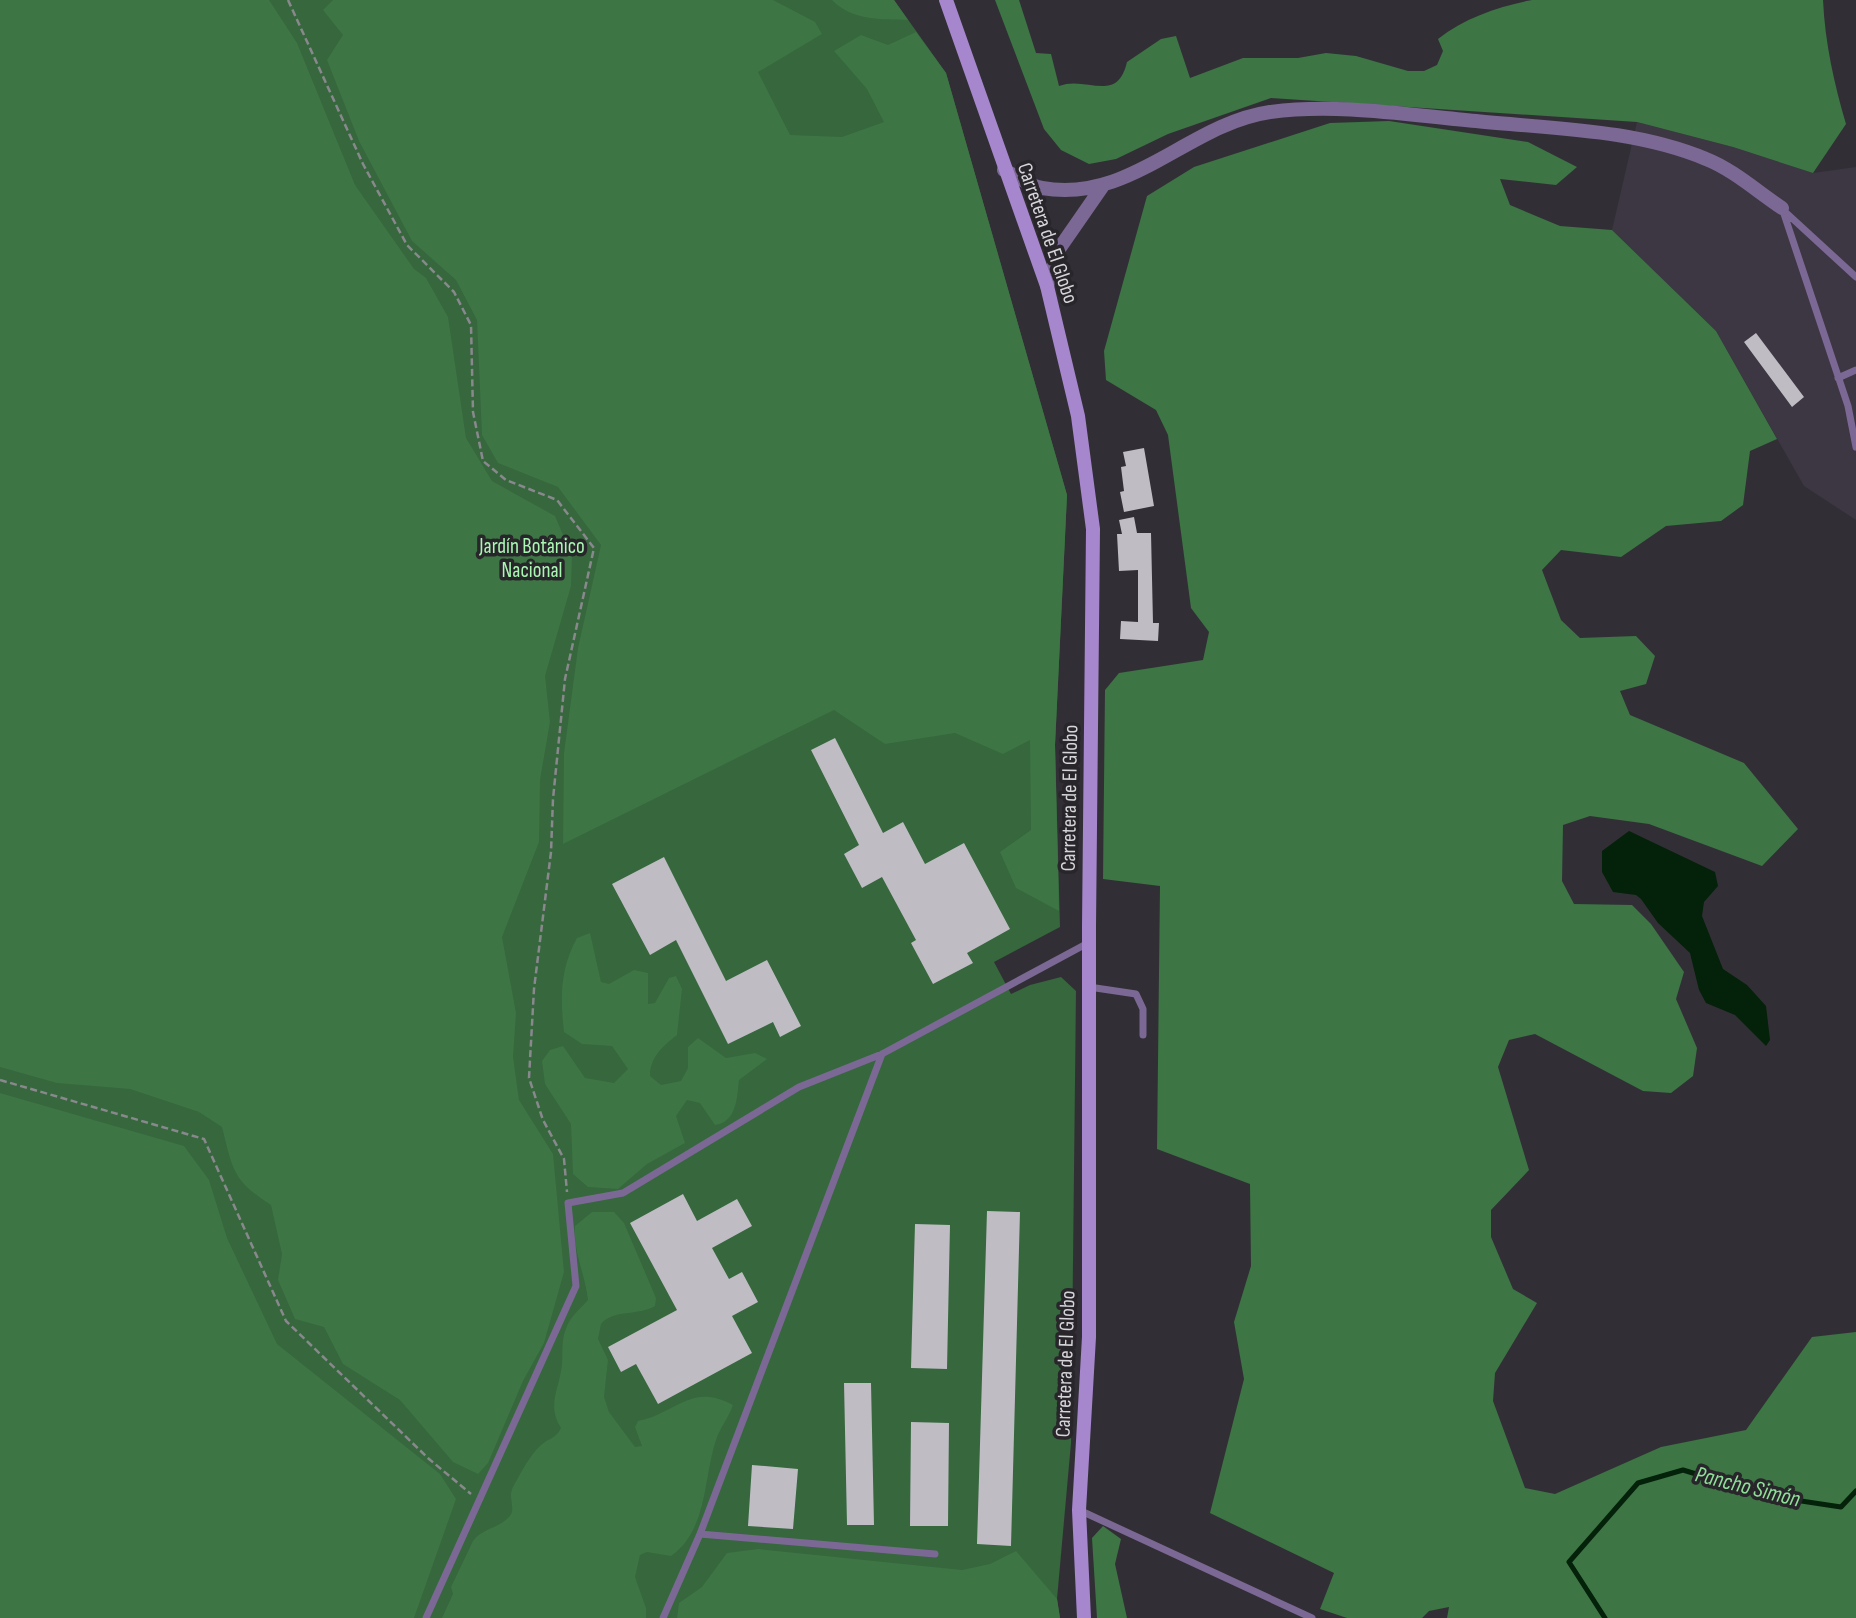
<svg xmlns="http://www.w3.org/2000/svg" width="1856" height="1618" viewBox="0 0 1856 1618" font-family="'Sofia Sans Condensed',sans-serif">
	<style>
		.built { fill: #3c3742 }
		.green { fill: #36673d }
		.forest { fill: #3d7545 }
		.water { fill: #042109 }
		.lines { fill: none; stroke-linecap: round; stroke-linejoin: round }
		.stream { stroke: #042109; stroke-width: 5 }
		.building { fill: #bfbcc4 }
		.path { stroke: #89888d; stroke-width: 2.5; stroke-dasharray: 7 3.5; stroke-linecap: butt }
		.service { stroke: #7b6894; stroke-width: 7 }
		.minor { stroke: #7b6894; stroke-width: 14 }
		.secondary { stroke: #a686cc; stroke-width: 14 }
		.labels { text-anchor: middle; stroke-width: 7; stroke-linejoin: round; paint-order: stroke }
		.street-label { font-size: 21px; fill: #d5d4d8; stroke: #28252b }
		.park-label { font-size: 21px; fill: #a8f8b1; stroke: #28252b }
		.water-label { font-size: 23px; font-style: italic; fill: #8fdf99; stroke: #28252b }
	</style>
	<rect width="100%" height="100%" fill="#312f35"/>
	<path class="built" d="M1637,122L1733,147L1813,173L1856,167V520L1804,486L1716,331L1612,230Z"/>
	<path class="green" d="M0,0H894L946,73L1067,495L1055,745L1060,927L994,962L1011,994L1030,985L1061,977L1076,991L1071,1443L1057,1599L1060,1618H0Z"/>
	<path class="forest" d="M0,0H269L297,43L355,185L414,269L426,278L448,317L466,438L492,481L555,516L572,556L571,586L545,676L550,722L540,780L539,842L502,937L516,1013L513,1057L519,1100L553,1154L564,1272L544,1343L523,1381L488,1463L478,1474L453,1462L400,1400L343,1364L324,1327L295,1319L278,1280L282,1254L271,1205C232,1180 233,1170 222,1127L199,1112L130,1089L57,1083L0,1067Z
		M333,0H773L815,22L822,34L758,72L790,135L842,137L884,122L867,89L834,51L861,35L888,45L916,32L946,73L1067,495L1055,745L1059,911L1016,888L1000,852L1031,830L1030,740L1003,754L955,733L885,744L834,710L563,844L564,753L578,648L601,545L558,487L498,463L482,435L477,320L456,280L412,241L359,141L327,60L343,35L323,10Z
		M832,0H894L908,20C881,19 852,21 832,0Z
		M995,0H1019L1036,53L1051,54L1059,86C1086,75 1117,105 1127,62L1161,39L1176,36L1190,78L1243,58H1298L1326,53L1356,56L1408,71H1424L1437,65L1443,51L1438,39C1464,18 1500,6 1532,0H1823C1825,43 1834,83 1846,124L1813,173L1733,147L1637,122L1271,98L1168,134L1116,159L1089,164L1061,150L1044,129Z
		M1389,121L1528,142L1577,167L1556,185L1500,179L1510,205L1560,226L1612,230L1716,331L1777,439L1750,451L1743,505L1721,521L1666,526L1621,557L1561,550L1542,570L1561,620L1580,638L1636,636L1655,656L1646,684L1620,691L1630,715L1744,763L1798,829L1762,866L1649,824L1590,816L1563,825L1562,881L1574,904L1632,905L1651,924L1684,972L1676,999L1697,1048L1693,1076L1671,1093L1643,1091L1535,1034L1509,1040L1498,1067L1529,1170L1491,1210V1237L1513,1289L1537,1303L1495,1373L1493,1401L1525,1488L1555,1494L1661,1447L1746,1430L1812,1337L1856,1332V1618H1447L1449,1607L1429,1611L1422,1618H1347L1320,1609L1334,1573L1210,1513L1244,1379L1234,1322L1251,1266L1250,1184L1157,1149L1160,886L1103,879L1105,690L1119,673L1203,660L1209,632L1191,608L1168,435L1156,410L1106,380L1104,351L1147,196L1194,167L1330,123Z
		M590,933L601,982L609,984L634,970L648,973V1004L655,1003L669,978L676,976L682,989L677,1035C663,1046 650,1057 650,1076L661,1085L681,1081L688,1068V1047L698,1038L726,1058L755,1053L767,1059L739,1080C737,1097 737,1122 715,1125L700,1103L687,1100L676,1116L685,1143L647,1164L618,1189L588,1187L573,1174L571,1124L545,1084L542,1061L550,1050L563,1046L585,1078L614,1083L628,1069L612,1046L582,1044L564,1032C560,997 560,969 577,938Z
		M0,1093L184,1146L209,1180L227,1238L277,1344L440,1474L456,1499L414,1618H0Z
		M592,1212H614L624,1223L656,1298L655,1306C639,1316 613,1309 601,1324L598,1339L608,1360L604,1397L609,1412L635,1447L642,1446L635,1427L638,1421C677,1413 691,1382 733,1405C729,1417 720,1428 716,1440C703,1479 708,1530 671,1556L647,1552L640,1555L635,1577L646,1608V1618H442L453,1594L451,1587L473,1541C481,1529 499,1528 509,1517C517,1509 507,1498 513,1487C520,1474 530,1455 540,1446C548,1438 556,1439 561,1428C546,1405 560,1388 562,1364C563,1351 561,1339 567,1326C571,1316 581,1308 588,1300C585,1274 573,1251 575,1226Z
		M1103,1526L1121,1539L1115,1564L1127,1618H1097L1092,1538Z
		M758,1549L962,1570L990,1564L1016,1551L1057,1599L1060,1618H677L679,1603L702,1587L727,1553Z"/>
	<path class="water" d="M1629,831L1715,872L1718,886L1704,902L1702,916L1723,969L1747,985L1766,1006L1770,1040L1766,1046L1735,1015L1706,1003L1699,990L1690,953L1658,923L1641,899L1636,895L1613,892L1602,872V851Z"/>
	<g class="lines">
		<path class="stream" d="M1605,1618L1569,1562L1638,1483L1683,1470L1768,1496L1841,1507L1856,1491"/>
	</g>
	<path class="building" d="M1756,333L1804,397L1792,407L1744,342Z
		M1144,448L1154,506L1124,512L1120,492L1124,491L1121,467L1126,466L1123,452Z
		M1134,517L1137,533H1151L1153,623H1159L1158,641L1120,639L1121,621L1138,622V570L1119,571L1117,534H1122L1119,520Z
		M835,738L883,833L903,822L925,864L964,843L1010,929L967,953L973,963L933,984L911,943L916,940L882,877L862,888L844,854L859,845L811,750Z
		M664,857L726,981L767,960L801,1026L780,1037L773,1022L728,1044L676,940L650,955L612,884Z
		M683,1194L697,1221L737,1199L752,1226L712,1248L729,1279L742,1272L758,1302L732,1316L752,1353L658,1404L636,1364L621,1372L608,1347L677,1310L630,1223Z
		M987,1211L1020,1212L1011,1546L977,1544Z
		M915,1224L950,1225L947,1369L911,1368Z
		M844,1383H871L874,1525H847Z
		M911,1422L949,1423L948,1526H910Z
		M752,1465L798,1469L793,1529L748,1526Z"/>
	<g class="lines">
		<path class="path" d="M288,0L363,164L407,245L454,292L471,325L473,412L483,461L506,480L557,500L594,548L565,679L553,799L551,852L534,989L529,1078L543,1120L564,1159L567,1192
			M0,1080L204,1139L286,1321L429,1459L471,1494"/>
		<path class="service" d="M1782,208L1848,406L1856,447
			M1782,209L1856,277
			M1838,378L1856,370
			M1089,987L1136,994L1143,1009V1035
			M1079,1510L1312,1618
			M700,1534L935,1554
			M426,1618L576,1286L568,1203L623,1193L799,1087L882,1054L1088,943
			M663,1618L700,1534L882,1054"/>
		<path class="minor" d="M1004,170C1016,176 1030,186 1042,188C1130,204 1188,124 1270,112C1338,103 1408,115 1476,121C1553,129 1634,129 1706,159C1732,169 1758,192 1782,208
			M1047,286L1059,249L1102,187"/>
		<path class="secondary" d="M946,0L1047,286L1078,416L1093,529L1089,926V1337L1079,1510L1084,1618"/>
	</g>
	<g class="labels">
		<g class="street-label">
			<text transform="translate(1048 233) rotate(71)" y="7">Carretera de El Globo</text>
			<text transform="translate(1069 798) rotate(-89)" y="7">Carretera de El Globo</text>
			<text transform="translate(1065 1364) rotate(-88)" y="7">Carretera de El Globo</text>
		</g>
		<g class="park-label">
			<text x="532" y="553">Jardín Botánico<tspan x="532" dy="24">Nacional</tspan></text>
		</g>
		<g class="water-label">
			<text transform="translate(1748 1486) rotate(14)" y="8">Pancho Simón</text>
		</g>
	</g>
</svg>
